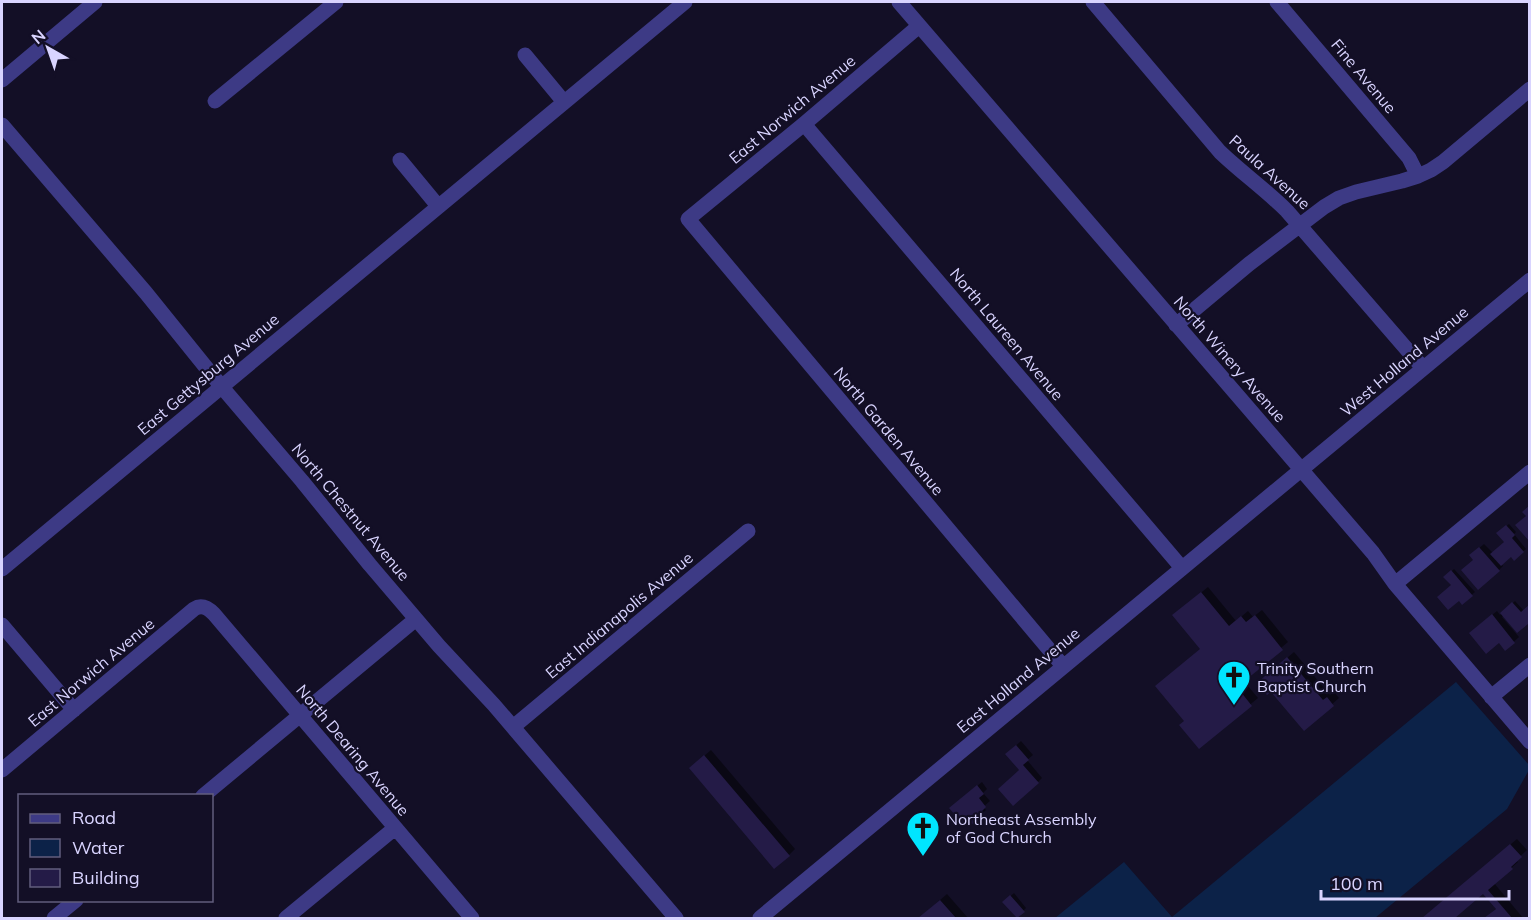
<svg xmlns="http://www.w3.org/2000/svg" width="1531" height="920" viewBox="0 0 1531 920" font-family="Mulish,sans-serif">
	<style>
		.water { fill: #0c2248 }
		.shadow { fill: #0007 }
		.building { fill: #241b47 }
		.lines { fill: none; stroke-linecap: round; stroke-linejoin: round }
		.minor { stroke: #3d3a85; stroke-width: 15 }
		.labels { text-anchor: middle; stroke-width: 4.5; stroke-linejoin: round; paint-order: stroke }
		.street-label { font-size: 16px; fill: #d9d4ff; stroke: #130f26 }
		.poi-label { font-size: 16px; fill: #d9d4ff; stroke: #130f26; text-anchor: start }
	</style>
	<rect width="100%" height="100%" fill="#130f26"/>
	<path class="water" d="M1456,682L1529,765V770L1507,809L1375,918H1055L1124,862L1172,917Z"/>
	<path class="shadow" d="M1509,524L1516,532L1514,534L1526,549L1514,559L1511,555L1501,563L1503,566L1499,570L1475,559L1471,555L1484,544L1493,553L1506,541L1498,533Z
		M1454,569L1475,592L1462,603L1453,585L1445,577Z
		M1208,587L1236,621L1248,611L1253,617L1262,610L1288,642L1243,680L1258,698L1199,747L1185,721L1202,648L1181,609Z
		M1515,601L1524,611L1530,623L1504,615L1502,617L1519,637L1506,649L1499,641L1476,628L1497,611L1500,615Z
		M1294,652L1330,695L1334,692L1339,698L1304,729L1265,677Z
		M1021,741L1033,755L1027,760L1042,778L1038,782L1021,770L1011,750Z
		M711,750L795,849L789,855L697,762Z
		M982,782L987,789L983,793L990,801L983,807L986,810L981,815L956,803Z
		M1517,839L1527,850L1516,860L1518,862L1494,883L1523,918H1485L1497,908L1483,892L1452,918H1423Z
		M1014,893L1026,908L1017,917L1004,902Z
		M947,894L968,918H919Z"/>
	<path class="building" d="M1530,505V542L1515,525L1526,516L1522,512Z
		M1506,525L1515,535L1512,538L1524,552L1514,561L1511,557L1501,566L1490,554L1504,542L1496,533Z
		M1479,547L1500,571L1478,590L1461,570L1473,560L1469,555Z
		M1451,570L1473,596L1462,605L1459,601L1448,610L1437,597L1451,585L1443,577Z
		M1201,592L1229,626L1241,616L1246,622L1255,615L1283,650L1237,687L1252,706L1199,749L1179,725L1184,721L1155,686L1200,649L1172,615Z
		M1512,602L1521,612L1530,604V626L1528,624L1517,633L1500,613Z
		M1492,614L1515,643L1505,651L1499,643L1486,654L1469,633Z
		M1287,657L1323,700L1327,697L1334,706L1304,731L1271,692L1267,695L1257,683Z
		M1016,745L1029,760L1023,765L1039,783L1013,806L998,789L1019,770L1005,754Z
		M704,755L790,856L774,869L689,768Z
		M977,785L984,794L979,798L986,807L980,813L982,816L972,824L968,820L963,824L949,808Z
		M1510,844L1522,857L1511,867L1513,869L1488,890L1512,918H1484L1496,909L1483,894L1455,918H1422Z
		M1010,895L1025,912L1017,918L1002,902Z
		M940,900L956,918H918Z"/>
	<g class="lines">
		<path class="minor" d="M899,2L1373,553L1395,584L1530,742
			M1093,2L1220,152C1242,173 1266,190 1287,211L1423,368
			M1277,2L1409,158L1418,176
			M919,26L804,124L688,219L1063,666
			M525,55L564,102
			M2,80L95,2
			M215,101L336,2
			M804,124L1182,568
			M2,125L146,293L221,386L302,481L370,565L439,646L494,705L676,918
			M400,160L438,206
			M1176,325L1249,264L1324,207L1339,198L1356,192L1402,181L1418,176L1431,170L1443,162L1530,89
			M2,569L685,2
			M1395,584L1530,472
			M2,625L74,710
			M1491,697L1530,665
			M513,727L748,531
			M2,770L194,609C202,604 208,608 214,614L472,918
			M203,796L416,619
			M54,918L76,900
			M286,918L395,828
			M760,918L1530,280"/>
	</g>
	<defs>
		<symbol id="church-pin" viewBox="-11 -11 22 30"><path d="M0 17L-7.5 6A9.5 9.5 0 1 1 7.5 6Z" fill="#00e5ff" stroke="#130f26"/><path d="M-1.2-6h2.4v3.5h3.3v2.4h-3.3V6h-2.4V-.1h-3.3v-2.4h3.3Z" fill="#111"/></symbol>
	</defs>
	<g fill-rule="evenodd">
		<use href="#church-pin" x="1215" y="658" width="38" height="52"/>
		<use href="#church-pin" x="904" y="809" width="38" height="52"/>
	</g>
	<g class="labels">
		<g class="street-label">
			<text transform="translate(1364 76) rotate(50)" y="6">Fine Avenue</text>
			<text transform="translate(792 109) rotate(-40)" y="6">East Norwich Avenue</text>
			<text transform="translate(1270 172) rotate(42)" y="6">Paula Avenue</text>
			<text transform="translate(1007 334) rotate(50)" y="6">North Laureen Avenue</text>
			<text transform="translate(1230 359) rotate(49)" y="6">North Winery Avenue</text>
			<text transform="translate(1404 361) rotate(-40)" y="6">West Holland Avenue</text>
			<text transform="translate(208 374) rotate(-40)" y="6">East Gettysburg Avenue</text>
			<text transform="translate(889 431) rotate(50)" y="6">North Garden Avenue</text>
			<text transform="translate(351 512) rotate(50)" y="6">North Chestnut Avenue</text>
			<text transform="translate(619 615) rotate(-40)" y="6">East Indianapolis Avenue</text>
			<text transform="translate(91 672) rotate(-40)" y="6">East Norwich Avenue</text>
			<text transform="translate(1018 680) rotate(-40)" y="6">East Holland Avenue</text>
			<text transform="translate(353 750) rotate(50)" y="6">North Dearing Avenue</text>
		</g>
		<g class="poi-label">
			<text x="1257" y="674">Trinity Southern<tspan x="1257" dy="18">Baptist Church</tspan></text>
			<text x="946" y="825">Northeast Assembly<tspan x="946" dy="18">of God Church</tspan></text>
		</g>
	</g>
	<rect width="1531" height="920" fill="none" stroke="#d9d4ff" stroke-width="6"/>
	<rect x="18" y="794" width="195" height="108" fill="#130f26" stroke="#625e7d" stroke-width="1.5"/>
	<rect x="30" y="814" width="30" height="9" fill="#3d3a85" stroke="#625e7d" stroke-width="1.5"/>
	<text x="72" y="824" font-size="18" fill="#d9d4ff">Road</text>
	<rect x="30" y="839" width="30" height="18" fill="#0c2248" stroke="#625e7d" stroke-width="1.5"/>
	<text x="72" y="854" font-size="18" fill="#d9d4ff">Water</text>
	<rect x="30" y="869" width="30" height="18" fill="#241b47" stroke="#625e7d" stroke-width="1.5"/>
	<text x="72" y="884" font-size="18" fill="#d9d4ff">Building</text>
	<g transform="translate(48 48) rotate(320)" stroke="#130f26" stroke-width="4.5" paint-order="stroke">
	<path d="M0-4.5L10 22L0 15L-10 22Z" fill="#d9d4ff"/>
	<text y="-9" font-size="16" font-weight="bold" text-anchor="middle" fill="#d9d4ff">N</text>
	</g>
	<path d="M1321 890v9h188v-9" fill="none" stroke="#d9d4ff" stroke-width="3"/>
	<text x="1330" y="890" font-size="18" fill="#d9d4ff" stroke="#130f26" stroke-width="4.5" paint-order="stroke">100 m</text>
</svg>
